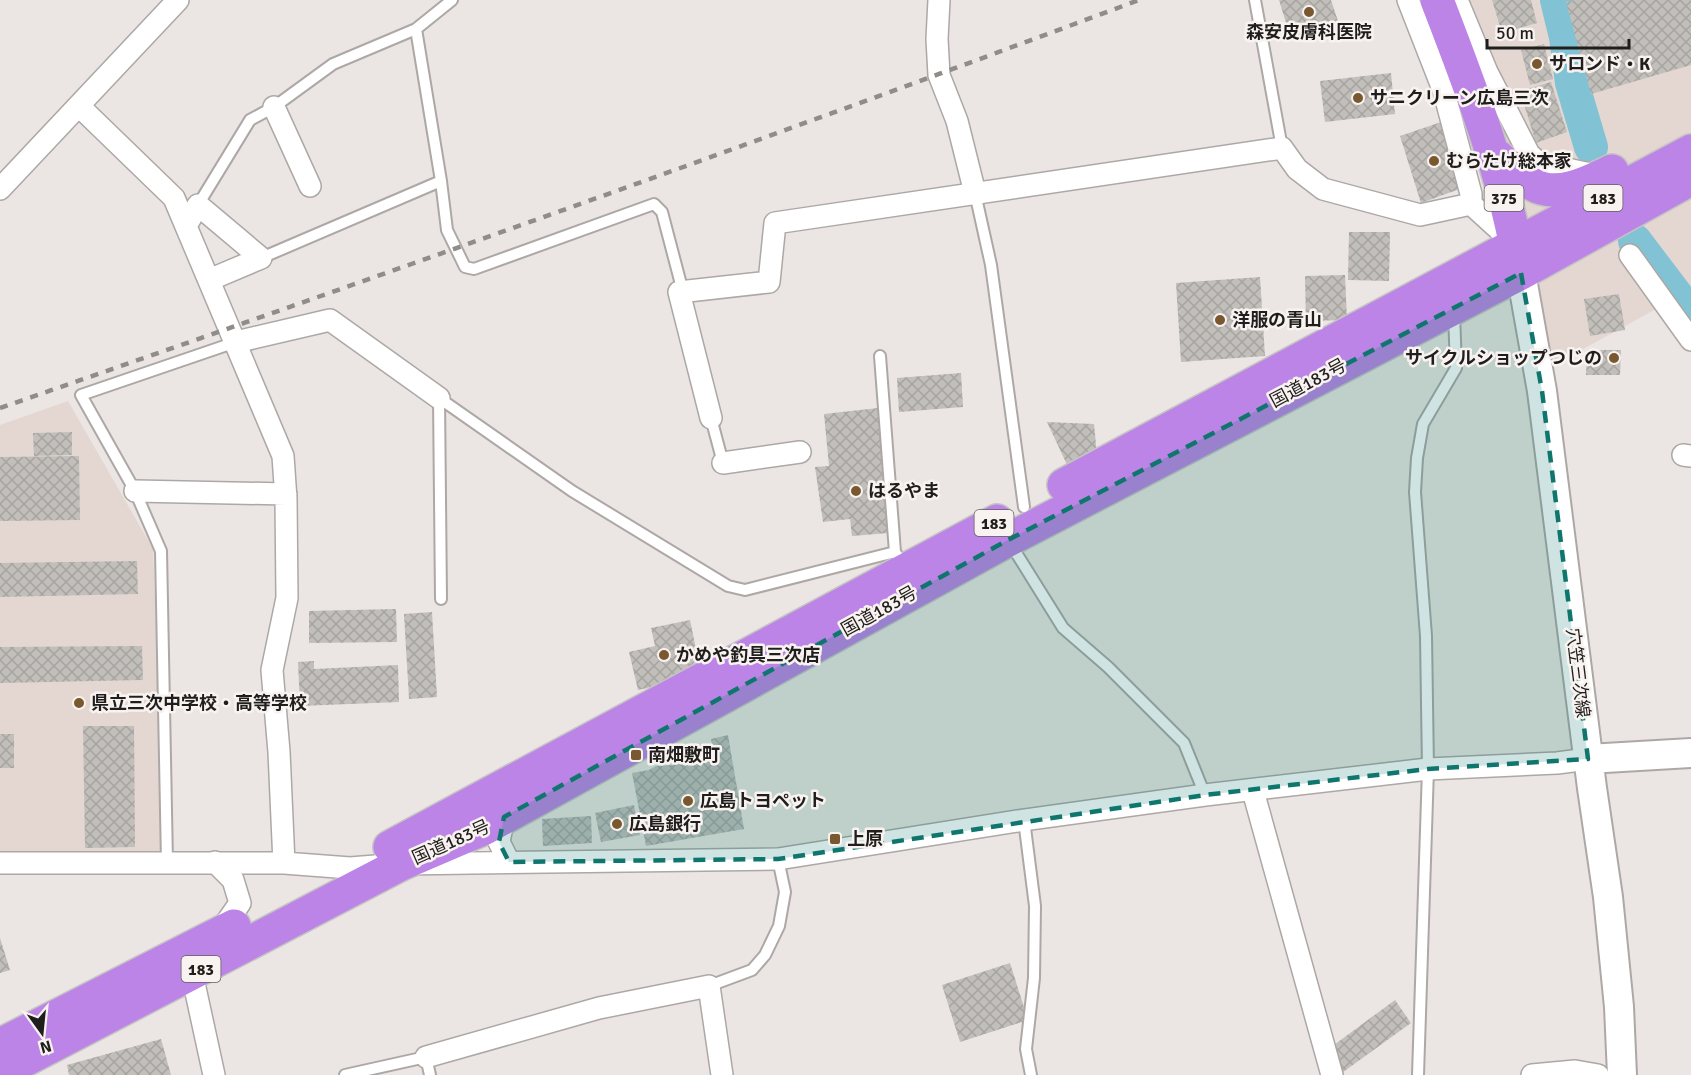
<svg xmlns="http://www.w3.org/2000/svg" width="1691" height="1075" viewBox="0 0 1691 1075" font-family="Signika,'Noto Sans JP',sans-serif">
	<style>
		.built { fill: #e4d7d1 }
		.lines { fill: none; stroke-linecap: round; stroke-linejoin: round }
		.river { stroke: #81c2d5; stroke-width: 34 }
		.building { fill: url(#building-cross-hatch) }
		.lane-casing { stroke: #ada8a5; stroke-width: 14 }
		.street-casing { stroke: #ada8a5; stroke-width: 24 }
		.secondary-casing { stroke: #ada8a5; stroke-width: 32 }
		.highway-casing { stroke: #c5c4c4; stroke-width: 36 }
		.lane { stroke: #fff; stroke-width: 10 }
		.street { stroke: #fff; stroke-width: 21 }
		.secondary { stroke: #fff; stroke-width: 28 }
		.highway { stroke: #bc84e6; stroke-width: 33 }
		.rail { stroke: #8f8c8a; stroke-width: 4.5; stroke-dasharray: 8 8; stroke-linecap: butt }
		.marked { fill: #0f766e; fill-opacity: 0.2; stroke: #0f766e; stroke-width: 4.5; stroke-dasharray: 12 8; stroke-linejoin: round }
		.poi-dot { fill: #79572f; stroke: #f8f3f0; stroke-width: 2 }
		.labels { text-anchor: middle; stroke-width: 5; stroke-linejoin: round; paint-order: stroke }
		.shield { fill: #f8f3f0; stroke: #615e5c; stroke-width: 1.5 }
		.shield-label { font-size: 16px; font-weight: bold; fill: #201e1d }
		.poi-label { font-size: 18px; font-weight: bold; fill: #201e1d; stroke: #f8f3f0; text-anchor: start }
		.street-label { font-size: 18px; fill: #201e1d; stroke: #f8f3f0 }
	</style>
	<defs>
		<pattern id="building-cross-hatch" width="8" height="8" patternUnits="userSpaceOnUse" patternTransform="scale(1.5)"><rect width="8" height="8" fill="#c2bfbb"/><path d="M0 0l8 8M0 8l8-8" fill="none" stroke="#a6a4a0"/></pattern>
	</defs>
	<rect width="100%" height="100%" fill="#ebe6e3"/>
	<path class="built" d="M1448,0H1691V290L1541,372Z
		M68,401L153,549L165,859L0,857V425Z"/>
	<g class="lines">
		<path class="river" d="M1557,0L1566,37L1572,83L1591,147
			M1635,241L1691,315"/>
	</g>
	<path class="building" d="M1279,0H1331L1339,24L1291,39Z
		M1492,0H1531L1537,23L1502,33Z
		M1576,0H1691V65L1591,94L1566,2Z
		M1544,44L1553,79L1530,85L1521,50Z
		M1391,73L1395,114L1325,122L1320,81Z
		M1551,82L1567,132L1536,143L1520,91Z
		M1444,121L1468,186L1421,203L1400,136Z
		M1349,232H1390L1389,281L1348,280Z
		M1345,275L1347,320L1306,321L1305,276Z
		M1260,277L1265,356L1181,362L1176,283Z
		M1619,294L1625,330L1590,336L1584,299Z
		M1587,350H1621L1620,375H1586Z
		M961,373L963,407L899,412L897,378Z
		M887,407L896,514L887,516L888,533L852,536L850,519L823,522L815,467L829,466L824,414Z
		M1047,422L1094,424L1097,455L1069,469Z
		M72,432V455L34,456L33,433Z
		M79,456L80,520L0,521V457Z
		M137,561L138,594L0,597V563Z
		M396,609L397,642L309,643V611Z
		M432,612L437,697L409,699L404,614Z
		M690,620L698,659L675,682L638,690L629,652L655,646L651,628Z
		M142,646L143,680L0,683V647Z
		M314,661V669L398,665L399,702L300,706L298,662Z
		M83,726H134L135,847L85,848Z
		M0,734H14V768H0Z
		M728,735L744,829L646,846L632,773L649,770L656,766L671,765L714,757L711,739Z
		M634,805L640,835L601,842L595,813Z
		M591,816L592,843L543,846L542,819Z
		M0,938L10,970L0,973Z
		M1010,963L1028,1020L960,1042L942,985Z
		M1395,1000L1411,1023L1339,1075L1323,1053Z
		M161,1039L171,1075H69L67,1065Z"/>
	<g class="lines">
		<defs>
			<path id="lane" d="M1255,0L1282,148
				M441,181L447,230L465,267L474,269L654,204L662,212L683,292
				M975,193L991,265L1024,507
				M198,205L250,120L274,107L333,64L416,29L452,0
				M261,258L441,181L416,29
				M880,356L895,552
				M439,398L572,491L728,586L745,590L895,552L904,565
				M439,398L441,599
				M711,418L723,463
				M1010,543L1063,628L1108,667L1184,743L1205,795
				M1024,820L1035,906L1034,978L1026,1049L1031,1075
				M167,862L161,551L135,491L81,395L236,342
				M709,986L752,970L765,955L779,926L785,892L778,859
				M345,1075L426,1057L430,1075
				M1418,1075L1428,769L1426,636L1415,492L1417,458L1423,424L1456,368L1454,313"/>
			<path id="street" d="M939,0L937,39L939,75L957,121L975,193
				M1408,0L1444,92L1471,194V204L1515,244
				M1457,0L1487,72L1529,154L1539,163L1600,176
				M79,106L174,198L283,456L286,499L287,598L272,670L279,752L284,863
				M274,107L310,186
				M0,189L178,0
				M186,226L198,205L261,258L209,280
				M1630,255L1691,340
				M236,342L330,320L439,398
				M711,418L679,292L769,282L775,223L1282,148L1297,169L1323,189L1420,215L1471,204
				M1683,455L1691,456
				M723,463L800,452
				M135,491L286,494
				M1253,791L1332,1075
				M504,817L499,842L509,862
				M215,862L233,880L240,903L219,933
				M0,863H284L350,868L401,864L778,859L1024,820L1205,795L1428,769L1557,763L1588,759
				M192,974L214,1075
				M426,1057L599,1008L709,986L722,1075
				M1532,1075L1575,1071L1598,1075"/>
			<path id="secondary" d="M1521,273L1542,391L1592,788L1608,897L1619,1007L1622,1075
				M1588,759L1691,753"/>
			<path id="highway" d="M1437,0C1470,86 1504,173 1519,264
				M1492,152C1505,162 1518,176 1532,184C1557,199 1589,182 1612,171
				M1064,485L1691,151
				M390,847L997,521
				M0,1045L234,926
				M0,1073L401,864L485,828L1008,540L1521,273L1691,179"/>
		</defs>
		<use href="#lane" class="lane-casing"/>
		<use href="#street" class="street-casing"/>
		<use href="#secondary" class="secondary-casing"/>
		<use href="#highway" class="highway-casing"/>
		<use href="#lane" class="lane"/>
		<use href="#street" class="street"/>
		<use href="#secondary" class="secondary"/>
		<use href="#highway" class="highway"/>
		<path class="rail" d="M0,408C381,276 761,141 1139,0"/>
	</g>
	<path class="marked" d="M1521,273L1542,391L1588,759L1428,769L1205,795L778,859L509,862L499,842L504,817L1008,540Z"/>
	<g class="poi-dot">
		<circle cx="1309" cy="12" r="6"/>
		<circle cx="1537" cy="64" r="6"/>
		<circle cx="1358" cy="98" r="6"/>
		<circle cx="1434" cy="161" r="6"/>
		<circle cx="1220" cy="320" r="6"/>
		<circle cx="1614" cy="358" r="6"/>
		<circle cx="856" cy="491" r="6"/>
		<circle cx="664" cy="655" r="6"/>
		<circle cx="79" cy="703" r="6"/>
		<rect x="630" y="749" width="12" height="12" rx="3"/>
		<circle cx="688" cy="801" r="6"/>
		<circle cx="617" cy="824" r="6"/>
		<rect x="829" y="833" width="12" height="12" rx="3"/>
	</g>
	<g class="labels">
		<g class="shield">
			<rect x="1484.5" y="185" width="39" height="26" rx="4.5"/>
			<rect x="1583.5" y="185" width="39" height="26" rx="4.5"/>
			<rect x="974.5" y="510" width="39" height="26" rx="4.5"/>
			<rect x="181.5" y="956" width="39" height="26" rx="4.5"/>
		</g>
		<g class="shield-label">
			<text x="1504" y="204">375</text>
			<text x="1603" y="204">183</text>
			<text x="994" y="529">183</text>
			<text x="201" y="975">183</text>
		</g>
		<g class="poi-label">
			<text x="1309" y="38" text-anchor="middle">森安皮膚科医院</text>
			<text x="1549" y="70">サロンド・K</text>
			<text x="1370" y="104">サニクリーン広島三次</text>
			<text x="1446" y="167">むらたけ総本家</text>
			<text x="1232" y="326">洋服の青山</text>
			<text x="1602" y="364" text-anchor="end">サイクルショップつじの</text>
			<text x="868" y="497">はるやま</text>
			<text x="676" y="661">かめや釣具三次店</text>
			<text x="91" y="709">県立三次中学校・高等学校</text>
			<text x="648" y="761">南畑敷町</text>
			<text x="700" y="807">広島トヨペット</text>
			<text x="629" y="830">広島銀行</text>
			<text x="847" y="845">上原</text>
		</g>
		<g class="street-label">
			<text transform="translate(1308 383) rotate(-28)" y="6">国道183号</text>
			<text transform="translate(879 611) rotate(-29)" y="6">国道183号</text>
			<text transform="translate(1578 673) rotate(83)" y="6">穴笠三次線</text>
			<text transform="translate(451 842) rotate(-24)" y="6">国道183号</text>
		</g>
	</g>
	<g transform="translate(42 1033) rotate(165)" stroke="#f8f3f0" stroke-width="4.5" paint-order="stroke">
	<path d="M0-4.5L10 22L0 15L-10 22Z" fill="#201e1d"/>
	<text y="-9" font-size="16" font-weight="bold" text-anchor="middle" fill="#201e1d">N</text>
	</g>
	<path d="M1487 39v9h142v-9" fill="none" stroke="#201e1d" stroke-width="3"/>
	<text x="1496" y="39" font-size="18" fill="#201e1d" stroke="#f8f3f0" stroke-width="4.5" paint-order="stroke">50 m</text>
</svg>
